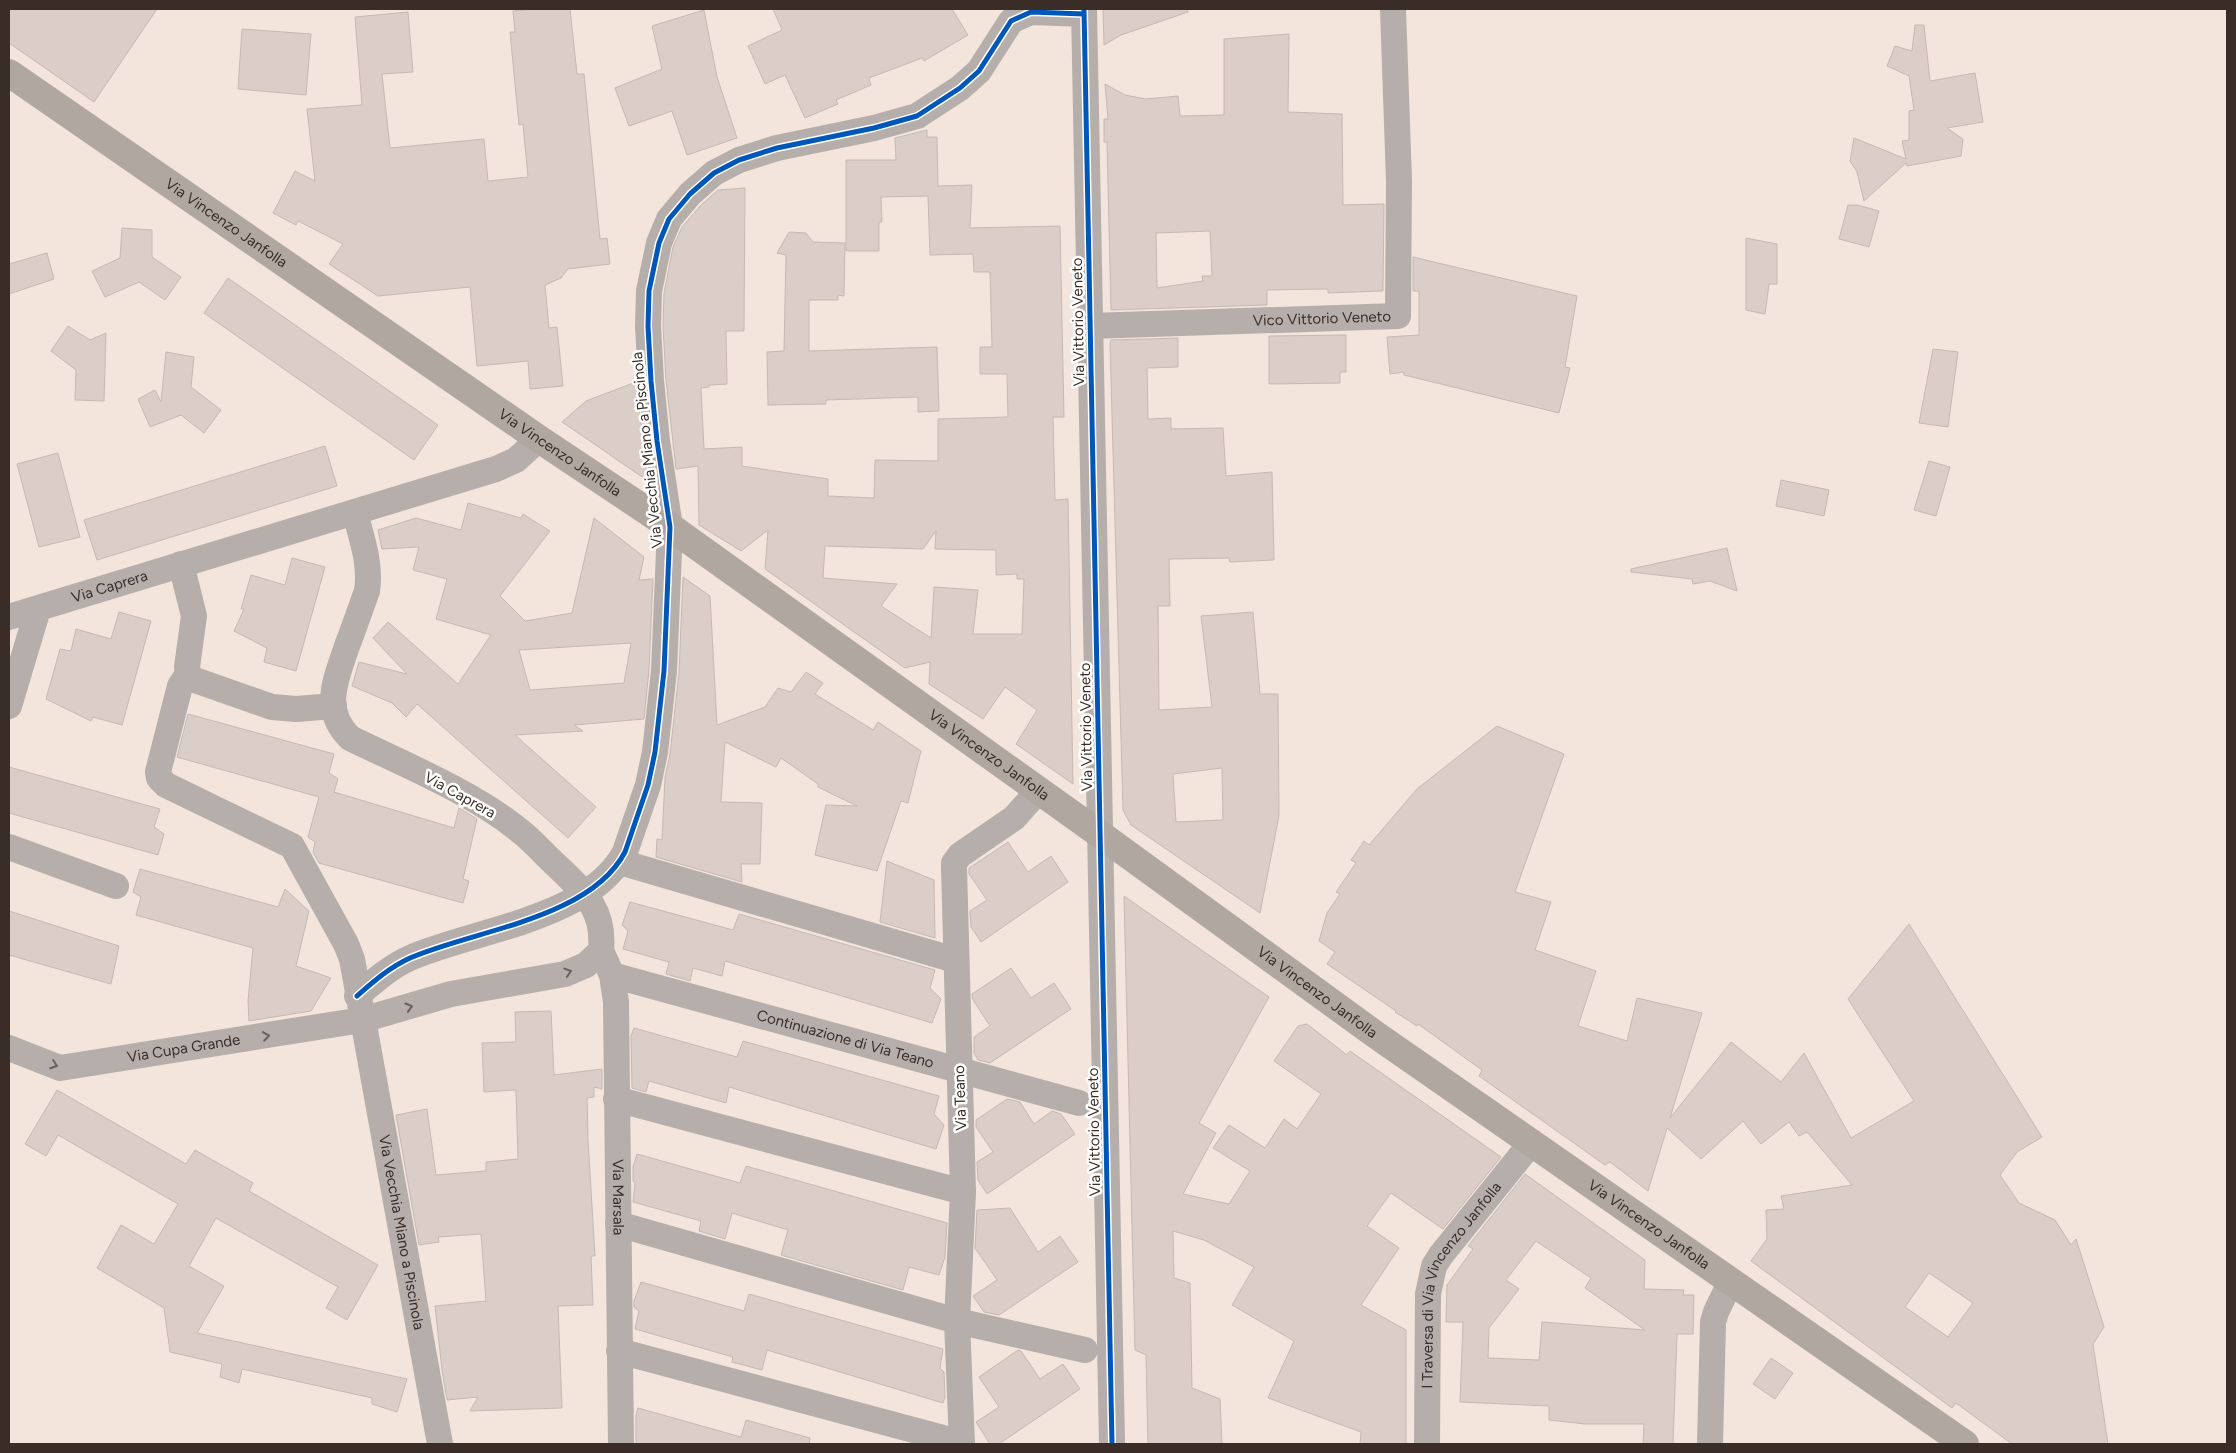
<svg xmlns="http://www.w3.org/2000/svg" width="2236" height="1453" viewBox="0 0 2236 1453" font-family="Figtree,sans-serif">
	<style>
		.building { fill: #dbcdc7; stroke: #c6b9b3; fill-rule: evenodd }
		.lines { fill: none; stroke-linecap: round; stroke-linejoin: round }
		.minor { stroke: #b5aeab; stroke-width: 26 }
		.major { stroke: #b0a7a1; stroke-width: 28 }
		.cycleway-casing { stroke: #fff; stroke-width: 8 }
		.cycleway { stroke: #0057b8; stroke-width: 5 }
		.oneway { stroke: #6b615c }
		.labels { text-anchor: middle; stroke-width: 5; stroke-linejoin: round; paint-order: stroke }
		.street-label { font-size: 15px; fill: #3a2d27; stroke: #fff }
	</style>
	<rect width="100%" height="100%" fill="#f3e4dc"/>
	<path class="building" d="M9,9H157L94,102L9,43Z
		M533,9H570L577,74H584L600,239L607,238L610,264L568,269L561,278L545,285L549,328L557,327L563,386L530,389L528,361L477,366L470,287L378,296L329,264L343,244L298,221L296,225L273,213L295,171L315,181L307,109L362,105L355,17L408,12L413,72L382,74L390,148L484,139L488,181L528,177L523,124L519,125L510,32H515L513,11Z
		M773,9H952L968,35L924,61L922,58L869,78L871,85L836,100L838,104L805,118L785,75L765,84L748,46L782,30Z
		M1103,9H1187L1188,12L1121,35L1104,45Z
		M704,10L717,77L737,138L687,155L672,111L629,126L615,88L662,69L652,26Z
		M1915,25H1924L1930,81L1975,73L1983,122L1947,128L1963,139L1961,156L1907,166L1906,163L1864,201L1857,172L1850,161L1854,138L1906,159L1902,141L1909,140V111L1914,110L1909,76L1887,66L1895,46L1912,51Z
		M242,29L311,34L306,95L238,89Z
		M1289,34L1288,112L1342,114L1343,205L1384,204L1383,291L1328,293V289L1267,290V305L1111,310L1107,142H1104V119H1108L1105,84L1125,95L1146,99L1178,96L1180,116L1224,115V39ZM1210,231L1212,276H1202L1203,281L1157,288L1156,233Z
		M927,130V137H937L938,186L972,185L970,228L1060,226L1064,417H1053L1055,500L1068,499L1073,784L1016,744L1037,710L1005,687L983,719L929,684L930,662L905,668L765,569L768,530L741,551L699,525L698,466L676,469L666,380L663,326L664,293L673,247L682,227L701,205L718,190L745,188L744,331H726L727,384L709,385V387L701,388L704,449L742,447V466L828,479V496L874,498L875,460L938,461V419L1008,417L1007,374H980V347H992L990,272H974L973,254L930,255L928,196L881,197L882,222H879V251H846V160H896L895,138ZM936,531L935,549L996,550V575L1017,574V579H1024L1022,634H973L978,590L934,587L931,638L881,606L897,584L823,578L825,546L923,549Z
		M1848,205H1857L1879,211L1869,247L1839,239Z
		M122,228L152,230V257L181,277L165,300L139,282L105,297L92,271L120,258Z
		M789,232L806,233L813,242L845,243L844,296L838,295V300H809V351L937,347L939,411L918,412V397L826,400V404L768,405L767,352L784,351L786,255L777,253Z
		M1746,238L1777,244V284H1769L1765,314L1746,310Z
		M47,253L54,279L9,294V264Z
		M1413,257L1577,296L1565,367L1570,368L1559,413L1404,375V372L1390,374L1387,337L1419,335V291H1413Z
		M228,278L438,425L414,460L204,313Z
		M68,326L90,340L106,333L104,401L75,400L76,370L51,351Z
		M1346,335V372H1340V383L1269,384V336Z
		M1178,338V367L1147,368L1148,419L1171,418V429L1223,428L1226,476L1272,472L1274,560L1230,562L1229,558L1169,559L1170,606H1158L1159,710L1212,707L1201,616L1253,612L1260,694H1278L1279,816L1260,913L1131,825L1123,810L1110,343L1111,340ZM1222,768L1223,820L1176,822L1173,774Z
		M1933,349L1958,352L1948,427L1919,423Z
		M166,352L194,357L191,387L221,410L204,433L181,415L150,427L138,399L155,390L161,402Z
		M636,382L647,475L645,479L610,455V453L609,454L562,422L586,401Z
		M325,446L337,486L97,560L84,520Z
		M58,453L80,537L39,547L17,464Z
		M1929,461L1950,467L1936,516L1914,510Z
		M1781,480L1829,490L1824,516L1776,506Z
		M468,503L521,518L523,514L550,531L500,596L525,621L572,613L594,518L644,557L639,580L653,579L649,670L644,719L574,725L583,731L515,735L596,807L568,838L417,704L406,717L392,703L352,686L359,662L407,674L373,638L388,622L458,684L491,635L436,619L447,579L413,570L419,547L382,549L378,530L416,518L461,530ZM631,643L624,683L530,690L519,650Z
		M1727,548L1737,591L1710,581L1693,584L1692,579L1631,572V569Z
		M292,558L325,567L296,671L264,662L267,648L234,631L244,609H241L251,575L285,585Z
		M683,577L710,596L717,725L765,707L778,688L791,692L806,672L823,683L815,694L873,730L878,722L921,751L908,803L901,801L877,871L815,855L826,805L857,806L818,787V784L781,758L776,767L725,742L721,802L762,803L760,864H741L742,882L656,857L657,839L662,840L665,778L670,754L679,673Z
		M119,612L151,621L122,725L93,717L91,721L46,699L60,649L71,651L76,629L111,639Z
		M188,714L334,754L329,773L338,779L334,792L454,828L459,808L477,819L463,879L469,881L463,903L319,863L313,852L315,842L308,837L319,797L177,757Z
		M1497,726L1564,754L1515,892L1551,902L1535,950L1596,971L1578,1026L1627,1041L1637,998L1702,1013L1670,1118L1731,1042L1781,1082L1804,1053L1851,1138L1914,1101L1848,999L1909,924L2042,1137L2017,1152L2000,1175L2019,1203L2055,1220L2071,1245L2076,1239L2104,1327L2093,1344L2108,1444H2012L1956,1403L1952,1408L1751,1261L1767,1239L1766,1210L1784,1209L1781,1196L1852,1185L1807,1132L1799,1136L1789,1122L1761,1144L1743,1121L1701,1159L1667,1128L1648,1191L1610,1162L1605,1165L1479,1076L1482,1070L1418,1024L1417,1026L1395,1012L1396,1011L1327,964L1335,952L1319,941L1327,913L1340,894L1336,892L1356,863L1351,860L1364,841L1369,845L1417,789ZM1929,1273L1973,1303L1948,1337L1905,1307Z
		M9,767L160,809L154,827L164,834L158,855L9,813Z
		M1008,842L1028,872L1051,856L1068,882L981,942L971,927L970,911L987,900L969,874V868Z
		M887,861L934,880L935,938L880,922Z
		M140,869L278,907L285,889L309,911L296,966L331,978L311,1011L249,1021L248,1001L253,948L136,915L141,897L133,892Z
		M1124,896L1269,997L1199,1123L1216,1133L1183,1194L1229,1204L1250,1171L1213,1148L1229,1125L1265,1148L1284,1119L1297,1129L1321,1094L1274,1061L1298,1026L1307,1024L1347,1055L1350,1051L1501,1157L1443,1229L1391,1193L1367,1226L1399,1248L1361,1305L1406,1330V1444H1360L1361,1432L1268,1398L1294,1341L1232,1305L1254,1267L1204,1240L1173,1231L1174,1278L1190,1283L1192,1388L1220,1399L1222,1444H1148L1146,1355L1135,1350Z
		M630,902L733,930L739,914L935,970L930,988L941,999L932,1023L725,961L722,976L693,968L690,981L666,974L669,962L623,949L628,931L622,925Z
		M9,911L119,946L111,984L9,955Z
		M1011,968L1031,998L1054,983L1071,1009L990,1063L978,1060L974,1053V1037L990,1026L973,1000L972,994Z
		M551,1011L554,1075L602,1069V1089L594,1087V1097L587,1098L588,1140L595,1256H591L593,1305L558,1306L562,1408L470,1411L478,1397L447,1400L442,1370L435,1306L486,1301L481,1234L438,1237L439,1242L419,1245L396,1115L427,1109L436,1175L486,1171V1162L518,1159L516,1090L484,1092L482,1043L516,1042L515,1012Z
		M634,1028L737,1057L743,1041L939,1096L934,1114L944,1125L936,1149L729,1087L726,1103L649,1081L646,1092L632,1088L631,1036Z
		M57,1090L186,1164L195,1150L253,1183L249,1191L378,1265L347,1320L326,1308L338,1287L216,1218L189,1266L224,1286L197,1333L407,1379L397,1412L372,1404V1398L242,1369L239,1383L220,1377L222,1364L170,1352L164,1308L97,1268L121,1225L154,1244L178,1204L58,1135L46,1156L25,1144Z
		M1007,1099L1020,1102L1034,1124L1052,1111L1061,1114L1075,1134L987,1194L978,1180L977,1162L993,1152L976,1127V1120Z
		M637,1154L740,1183L746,1166L947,1223L945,1257L939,1275L909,1267L903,1290L781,1255L788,1230L732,1213L725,1239L699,1231L701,1221L633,1202L635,1183L633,1181V1167Z
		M1525,1174L1645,1260L1644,1289L1684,1290L1683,1295H1694L1693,1334H1677L1673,1444H1643L1644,1424H1585L1549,1420V1406L1460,1402L1463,1322H1446L1447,1285L1473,1249L1468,1246ZM1536,1241L1591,1278L1585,1288L1645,1330L1542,1322L1539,1360L1488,1358L1489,1328L1519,1289L1506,1280Z
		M1010,1208L1038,1252L1060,1236L1078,1262L999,1315L984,1312L973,1296L997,1280L975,1248L977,1210Z
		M641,1282L744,1311L749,1294L943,1349L940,1368L944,1372L945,1397L943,1403L767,1350L762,1370L732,1362L733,1357L635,1329L639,1311L634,1307V1301Z
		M1018,1350L1021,1351L1040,1379L1063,1364L1080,1389L999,1444H990L976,1422L999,1407L979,1377Z
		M1771,1358L1793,1373L1775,1399L1753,1384Z
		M638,1408L741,1437L746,1420L810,1438L809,1444H636V1415Z"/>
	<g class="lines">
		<g class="minor">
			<path d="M1084,9L1112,1444"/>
			<path id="s1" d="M1090,326L1398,316L1399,181L1393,9"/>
			<path d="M181,564L194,616L187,667L188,674L192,679L272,707L296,709L334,706"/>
			<path id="s2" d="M9,617L496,469L516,460L539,439"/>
			<path id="s3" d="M188,674L180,686L158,772L159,778L166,785L292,846L346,944L352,959L440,1444"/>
			<path d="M9,706L38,609"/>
			<path d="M9,847L116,886"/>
			<path d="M620,862L955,960"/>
			<path id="s4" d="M601,951L612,975L616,1002L621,1444"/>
			<path id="s5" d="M612,975L1079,1103"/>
			<path d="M357,996C373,982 390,967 410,958C474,930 590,919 625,852L648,785L655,752L664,671L670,527L657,441L651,381L648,326L649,291L659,243L669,219L690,194L714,173L739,160L777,148L874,128L917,116L960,88L979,71L1011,21L1031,12L1084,14"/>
			<path id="s6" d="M9,1048L60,1068L362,1020L451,994L565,974L586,965L601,951C605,909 584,892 556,865C544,854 533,841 520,831C474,793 405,765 350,738C321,709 336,679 347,646C354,628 360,610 367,591C371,564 362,539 355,513"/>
			<path d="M616,1099L963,1192"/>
			<path d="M618,1224L957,1321L1085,1350"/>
			<path d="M619,1351L962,1443"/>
			<path d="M962,1444L957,1321L963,1192L954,868V863L960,855L1014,818L1038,791"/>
			<path id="s7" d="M1427,1444L1428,1294L1434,1266L1441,1255L1532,1142"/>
			<path d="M1710,1444L1713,1322L1716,1312L1730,1283"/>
		</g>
		<path class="major" id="s8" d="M9,73L539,439L662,521L1101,835L1376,1035L1965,1444"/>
		<defs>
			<path id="cycleway" d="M1084,9L1112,1444
				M357,996C373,982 390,967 410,958C474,930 590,919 625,852L648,785L655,752L664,671L670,527L657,441L651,381L648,326L649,291L659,243L669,219L690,194L714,173L739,160L777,148L874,128L917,116L960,88L979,71L1011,21L1031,12L1084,14"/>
		</defs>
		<use href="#cycleway" class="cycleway-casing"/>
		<use href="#cycleway" class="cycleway"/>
	</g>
	<defs><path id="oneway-chevron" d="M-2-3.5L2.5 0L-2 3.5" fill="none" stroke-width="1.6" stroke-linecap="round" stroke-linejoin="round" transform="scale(1.25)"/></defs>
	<g class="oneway">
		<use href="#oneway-chevron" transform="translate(568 972) rotate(-18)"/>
		<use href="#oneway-chevron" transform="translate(409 1007) rotate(-17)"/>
		<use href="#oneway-chevron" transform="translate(266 1036) rotate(-9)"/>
		<use href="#oneway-chevron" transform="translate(54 1065) rotate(20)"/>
	</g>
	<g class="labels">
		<g class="street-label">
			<text dy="5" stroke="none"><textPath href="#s8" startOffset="264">Via Vincenzo Janfolla</textPath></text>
			<text dy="5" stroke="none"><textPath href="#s1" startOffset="232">Vico Vittorio Veneto</textPath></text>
			<text transform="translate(1078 322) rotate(-91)" y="5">Via Vittorio Veneto</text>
			<text transform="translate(647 450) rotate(-96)" y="5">Via Vecchia Miano a Piscinola</text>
			<text dy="5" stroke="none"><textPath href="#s8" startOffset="669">Via Vincenzo Janfolla</textPath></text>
			<text dy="5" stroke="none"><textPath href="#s2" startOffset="105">Via Caprera</textPath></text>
			<text transform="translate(1086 727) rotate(-91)" y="5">Via Vittorio Veneto</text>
			<text dy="5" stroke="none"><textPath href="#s8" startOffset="1194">Via Vincenzo Janfolla</textPath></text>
			<text transform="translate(460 795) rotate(29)" y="5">Via Caprera</text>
			<text dy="5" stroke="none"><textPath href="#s8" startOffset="1599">Via Vincenzo Janfolla</textPath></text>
			<text dy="5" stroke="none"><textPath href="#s5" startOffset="242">Continuazione di Via Teano</textPath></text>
			<text dy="5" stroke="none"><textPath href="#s6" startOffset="180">Via Cupa Grande</textPath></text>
			<text transform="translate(960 1098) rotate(-92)" y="5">Via Teano</text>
			<text transform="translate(1094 1132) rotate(-91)" y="5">Via Vittorio Veneto</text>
			<text dy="5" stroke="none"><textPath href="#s4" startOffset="249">Via Marsala</textPath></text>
			<text dy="5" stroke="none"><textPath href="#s8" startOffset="2004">Via Vincenzo Janfolla</textPath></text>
			<text dy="5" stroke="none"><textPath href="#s3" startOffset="665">Via Vecchia Miano a Piscinola</textPath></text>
			<text dy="5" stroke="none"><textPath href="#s7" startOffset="169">I Traversa di Via Vincenzo Janfolla</textPath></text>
		</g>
	</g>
	<rect width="2236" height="1453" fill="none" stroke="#3a2d27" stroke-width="20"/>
</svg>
